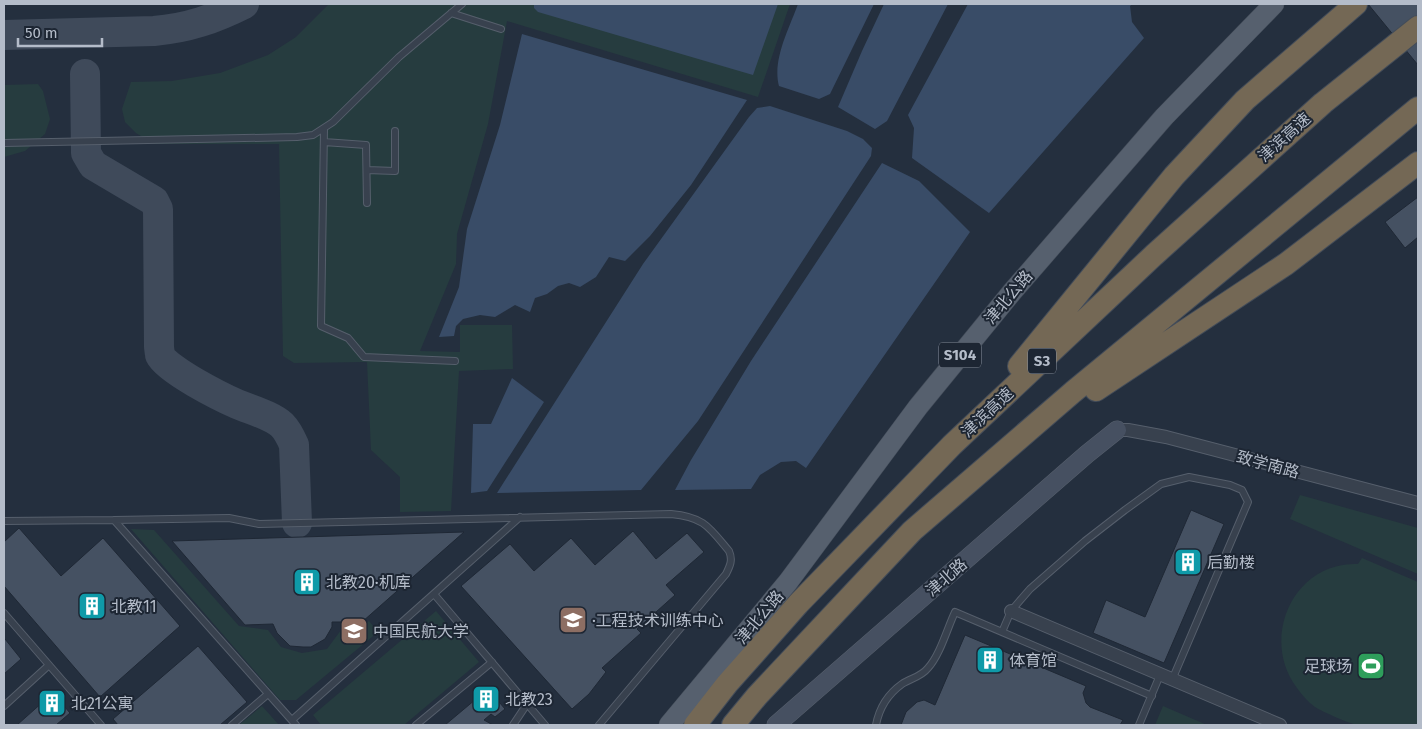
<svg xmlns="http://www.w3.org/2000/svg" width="1422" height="729" viewBox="0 0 1422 729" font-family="'Fira Sans','Noto Sans SC',sans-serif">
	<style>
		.green { fill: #263c3f }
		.water { fill: #394c67 }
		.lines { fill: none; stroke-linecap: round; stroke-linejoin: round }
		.taxiway { stroke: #3f4a5a; stroke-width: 30 }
		.building { fill: #455162; stroke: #1f2835 }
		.lane-casing { stroke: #565f6c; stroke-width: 8 }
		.street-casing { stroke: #565f6c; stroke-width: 14 }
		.secondary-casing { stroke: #565f6c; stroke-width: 19 }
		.primary-casing { stroke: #414a57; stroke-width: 21 }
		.highway-casing { stroke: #434c59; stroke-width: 24 }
		.lane { stroke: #38414e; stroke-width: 6 }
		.street { stroke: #38414e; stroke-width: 12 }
		.secondary { stroke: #465061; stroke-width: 18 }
		.primary { stroke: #56606e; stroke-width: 20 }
		.highway { stroke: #746855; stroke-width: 22 }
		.labels { text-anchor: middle; stroke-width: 4; stroke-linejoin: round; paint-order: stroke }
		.shield { fill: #1d2633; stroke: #878f9c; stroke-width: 1 }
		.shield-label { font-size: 15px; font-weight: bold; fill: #b4bcc9 }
		.street-label { font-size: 16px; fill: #b4bcc9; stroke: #1d2633 }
		.poi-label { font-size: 16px; fill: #b4bcc9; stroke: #1d2633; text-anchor: start }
	</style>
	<rect width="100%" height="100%" fill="#242f3e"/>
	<path class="green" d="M329,4H790L758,97L507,21L488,124L457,234L456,264L420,351L460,352V325H512L513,369L459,371L451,511L400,512V477L371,450L367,362L294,363L283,356L279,144H154L136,133L125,122L122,109L131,82L172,81L220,73L268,55L296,37Z
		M38,84L43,91L50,119L45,134L25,151L4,157V85Z
		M1300,495L1418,528V574L1290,519Z
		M131,529L154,530L239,626L268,630L281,647L302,653L327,649L344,626H362L369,621L378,632L296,700H280Z
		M1362,558L1418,582V725C1404,725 1390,725 1376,725C1370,725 1363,726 1357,725C1348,723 1323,712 1315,707C1308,702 1302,695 1297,688C1263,644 1287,574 1343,565C1348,564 1353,564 1358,564Z
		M436,611L479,662L404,725H321L313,715Z
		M262,706L279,725H239Z
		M1163,706L1207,725H1155Z"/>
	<path class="water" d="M534,4H778L753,75L538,12L534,8Z
		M798,4H874L830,94L819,99L779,86C772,60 789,29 798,4Z
		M884,4H948L887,121L875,129L838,107L862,51Z
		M968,4H1132L1130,6L1132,22L1144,38L989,213L912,158L914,128L908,115Z
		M522,34L747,100L691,185L650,236L625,261L609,257L596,277L580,287L569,283L558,286L547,294L535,298L530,312L515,305L495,317L480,315L463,319L456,326L454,336L439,337L459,287L467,229L500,125Z
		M770,106L847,131L863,139L872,148L871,156L698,421L641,490L497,493L643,264L749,117L757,108Z
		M882,163L919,181L970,232L806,468L796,461L781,462L760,475L751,489L675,490L691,460L751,361Z
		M512,378L544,402L487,491L471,493L473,424H491Z"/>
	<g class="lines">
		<path class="taxiway" d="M4,35L154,31C188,28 214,19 244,4
			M85,74L86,153L93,165L154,201L158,209L159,347C159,348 160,354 160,355C167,370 221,397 237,404C251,410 271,415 282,425C288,431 291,438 294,445L297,523"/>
	</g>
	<path class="building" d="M1368,4H1418V65Z
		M1418,197V237L1405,248L1385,222Z
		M1191,510L1224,524L1164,663L1093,633L1106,600L1145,617Z
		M19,528L61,576L103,538L180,626L100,697L4,586V542Z
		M633,531L656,559L687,533L704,552L666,585L675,595L637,629L641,633L602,668L606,672L589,694L572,709L461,586L510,544L534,571L571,538L595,565Z
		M464,532L362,622H332V627L325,639L311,647H303L290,646L277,633L273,624L245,625L172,541Z
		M965,635L1086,686L1083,693L1086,703L1090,707L1123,720L1120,725H901L906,712L917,702L924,700L935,705Z
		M5,639L21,659L4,674V640Z
		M198,646L247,702L220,725H118L113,719Z
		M488,689L505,709L495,717L491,714L484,720L493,725H445Z
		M53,693L70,713L56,725H17Z"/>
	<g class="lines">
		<defs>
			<path id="lane" d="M451,13L501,29
				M324,129L321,326L348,338L364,357L455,361
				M324,142L366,145L367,203
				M4,143L297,137L313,135L333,122L399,57L462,4
				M367,170L395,171V131
				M114,520L229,518L259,524L671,514C704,517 709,527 729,551C733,560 730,566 726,574L599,725
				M4,521L114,520L296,725
				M434,594L545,725
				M4,613L101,725
				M1002,632L1011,611L1030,589L1085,541L1125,510L1161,484L1189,477L1230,485L1242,490L1248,502L1172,680
				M4,706L49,665
				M292,720L520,517
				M232,725L268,694
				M416,725L492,662
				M513,725L527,704
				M876,725C879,709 888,694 902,684C911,678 921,677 928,668C940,655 947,629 955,612L1152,696
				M1139,725L1160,675"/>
			<path id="street" d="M1117,430H1128L1166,437L1418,503
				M1011,611L1280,725"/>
			<path id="secondary" d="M776,725L1087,454L1117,430"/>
			<path id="primary" d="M669,725L788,582L918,407L1012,292L1164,117L1274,4"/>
			<path id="highway" d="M1019,366L1174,176L1245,100L1356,4
				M1096,390L1286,264L1418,163
				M695,725L727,684L798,604L952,445L1154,255L1323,103L1418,27
				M733,725L757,696L912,531L1073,392L1418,108"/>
		</defs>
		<use href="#lane" class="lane-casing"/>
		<use href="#street" class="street-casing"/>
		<use href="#secondary" class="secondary-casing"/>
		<use href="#primary" class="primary-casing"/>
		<use href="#highway" class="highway-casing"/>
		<use href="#lane" class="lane"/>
		<use href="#street" class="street"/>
		<use href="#secondary" class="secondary"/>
		<use href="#primary" class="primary"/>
		<use href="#highway" class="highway"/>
	</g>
	<defs>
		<symbol id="building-square" viewBox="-11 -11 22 22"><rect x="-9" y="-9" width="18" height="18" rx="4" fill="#0f9aa8" stroke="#1d2633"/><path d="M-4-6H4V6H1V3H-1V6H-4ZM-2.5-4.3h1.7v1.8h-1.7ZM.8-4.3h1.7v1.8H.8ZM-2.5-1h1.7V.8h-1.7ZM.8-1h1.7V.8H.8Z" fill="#fff"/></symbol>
		<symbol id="university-square" viewBox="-11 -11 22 22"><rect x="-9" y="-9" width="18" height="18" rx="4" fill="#8d6e63" stroke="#1d2633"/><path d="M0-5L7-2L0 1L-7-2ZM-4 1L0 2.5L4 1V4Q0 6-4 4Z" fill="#fff"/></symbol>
		<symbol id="stadium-square" viewBox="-11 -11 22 22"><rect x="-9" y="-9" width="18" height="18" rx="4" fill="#2e9e5b" stroke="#1d2633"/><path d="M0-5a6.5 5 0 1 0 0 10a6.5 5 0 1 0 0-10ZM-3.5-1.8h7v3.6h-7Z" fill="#fff"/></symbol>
	</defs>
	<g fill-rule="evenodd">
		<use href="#building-square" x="1172" y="546" width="32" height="32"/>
		<use href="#building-square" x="291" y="566" width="32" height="32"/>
		<use href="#building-square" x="76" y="590" width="32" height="32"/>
		<use href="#university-square" x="557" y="604" width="32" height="32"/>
		<use href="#university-square" x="338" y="615" width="32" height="32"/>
		<use href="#building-square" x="974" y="644" width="32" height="32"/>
		<use href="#stadium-square" x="1355" y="650" width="32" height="32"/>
		<use href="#building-square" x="470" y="683" width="32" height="32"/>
		<use href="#building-square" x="36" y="687" width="32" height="32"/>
	</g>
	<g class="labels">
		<g class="shield">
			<rect x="939" y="342.5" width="42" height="25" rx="4"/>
			<rect x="1028" y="348.5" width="28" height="25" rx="4"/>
		</g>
		<g class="shield-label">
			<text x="960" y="360">S104</text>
			<text x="1042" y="366">S3</text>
		</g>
		<g class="street-label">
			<text transform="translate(1284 137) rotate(-42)" y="6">津滨高速</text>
			<text transform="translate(1008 297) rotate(-50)" y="6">津北公路</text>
			<text transform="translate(987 412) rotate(-43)" y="6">津滨高速</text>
			<text transform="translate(1268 464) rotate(15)" y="6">致学南路</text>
			<text transform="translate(946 577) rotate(-41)" y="6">津北路</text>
			<text transform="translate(759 617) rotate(-50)" y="6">津北公路</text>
		</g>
		<g class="poi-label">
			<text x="1207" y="568">后勤楼</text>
			<text x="326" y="588">北教20·机库</text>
			<text x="111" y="612">北教11</text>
			<text x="592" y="626">·工程技术训练中心</text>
			<text x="373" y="637">中国民航大学</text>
			<text x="1009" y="666">体育馆</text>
			<text x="1352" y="672" text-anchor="end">足球场</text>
			<text x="505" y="705">北教23</text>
			<text x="71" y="709">北21公寓</text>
		</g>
	</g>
	<rect width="1422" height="729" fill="none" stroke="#b4bcc9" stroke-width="10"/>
	<path d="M18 38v8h84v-8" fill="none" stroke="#b4bcc9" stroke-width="2.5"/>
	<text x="25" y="38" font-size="15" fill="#b4bcc9" stroke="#1d2633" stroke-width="4" paint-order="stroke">50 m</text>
</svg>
